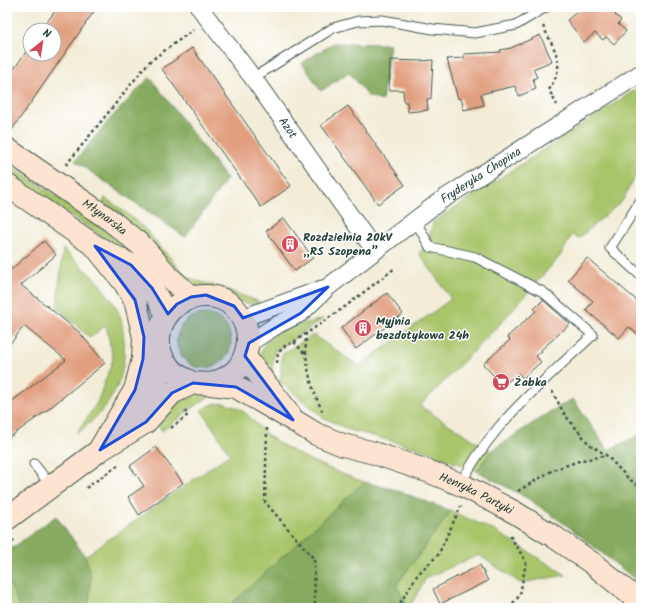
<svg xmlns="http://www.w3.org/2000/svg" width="648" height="615" viewBox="0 0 648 615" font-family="Kalam,sans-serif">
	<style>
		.green { fill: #a9c56b; stroke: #648150 }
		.forest { fill: #86aa5f; stroke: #52744a }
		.building { fill: #e19f7f }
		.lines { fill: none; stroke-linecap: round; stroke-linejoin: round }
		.lane-casing { stroke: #3f574d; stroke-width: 11 }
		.street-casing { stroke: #3f574d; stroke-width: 19 }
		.secondary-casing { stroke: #3f574d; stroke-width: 24 }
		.path { stroke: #3f574d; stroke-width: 2.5; stroke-dasharray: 3 3; stroke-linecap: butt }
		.lane { stroke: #fff; stroke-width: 9 }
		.street { stroke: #fff; stroke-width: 17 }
		.secondary { stroke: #fde4d1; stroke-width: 22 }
		.marked { fill: #1d4ed8; fill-opacity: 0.2; stroke: #1d4ed8; stroke-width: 3; stroke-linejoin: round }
		.labels { text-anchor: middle; stroke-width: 3; stroke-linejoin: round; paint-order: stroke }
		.street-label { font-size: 12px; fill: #1f3d34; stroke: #fff }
		.poi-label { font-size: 12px; font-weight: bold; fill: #1f3d34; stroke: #fff; text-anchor: start }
	</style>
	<rect width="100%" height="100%" fill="#fff"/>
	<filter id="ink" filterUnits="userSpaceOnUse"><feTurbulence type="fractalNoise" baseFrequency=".025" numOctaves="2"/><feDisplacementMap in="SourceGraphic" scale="8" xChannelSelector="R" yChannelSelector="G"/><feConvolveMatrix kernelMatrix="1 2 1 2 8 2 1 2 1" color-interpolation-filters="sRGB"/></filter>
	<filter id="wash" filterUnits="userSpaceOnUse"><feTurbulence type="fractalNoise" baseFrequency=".012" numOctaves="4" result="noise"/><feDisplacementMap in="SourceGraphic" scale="16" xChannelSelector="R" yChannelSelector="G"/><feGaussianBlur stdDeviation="0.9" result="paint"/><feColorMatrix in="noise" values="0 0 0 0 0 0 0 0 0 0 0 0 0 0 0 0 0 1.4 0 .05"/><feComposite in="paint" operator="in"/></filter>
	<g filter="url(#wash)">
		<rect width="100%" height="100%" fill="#f3edd8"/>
		<path class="green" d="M641,86V165L623,200L579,238L572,235L560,256L498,326L420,406L491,451L477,471L414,447L350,430L324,418L280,382L282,354L313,335L359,366L451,299L419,253L427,246L433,222Z
			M7,163L104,229L139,255L177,296L170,301L133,258L7,172Z
			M105,198L129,215L145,229L186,276L198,281L219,287L260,302C257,303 254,304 251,304C240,305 207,289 194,285L103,202Z
			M63,249C83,267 105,286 118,311C122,320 123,331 124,341C127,382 108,411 76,434L97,403L113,359L106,325L90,338L57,307Z
			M177 341a27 27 0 1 1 54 0a27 27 0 1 1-54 0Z
			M323,319L274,352L272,375L263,369C262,364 261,358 261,353C266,329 303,324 323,319Z
			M216,392L192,408L162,431L156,422L188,393Z
			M224,403C228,405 234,406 238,408C251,415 259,429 270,437C299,457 331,470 364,482L227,608H88L91,577L85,556L230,454L201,410L213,404Z
			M451,511L495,531L566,575L520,583L479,555L426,578L409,608L396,586Z
			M7,577L20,608H7Z"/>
		<path class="forest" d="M333,43L390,44L382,101L368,96L349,72L321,91L302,63Z
			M150,77L227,179L185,237L75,161L109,120Z
			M573,399L608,450L641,434V573L636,580L569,527L527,498L477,471L491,451L551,411Z
			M364,482L396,490L451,511L396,585L409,608H227Z
			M56,516L85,556L91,577L88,608H20L7,577V552Z"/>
		<g id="blocks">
			<path class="building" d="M58,7H97L7,137V79L30,46V54H54V30H41Z
				M583,7H622L615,15L621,20L618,24L626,31L614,44L606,37L603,40L595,33L584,42L567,20Z
				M540,35L552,61L533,69L537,77L533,79L536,89L519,96L515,86L481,94L484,105L464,110L461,98L458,99L447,59L464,58V54L501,52L500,50L511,48Z
				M192,48L291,186L261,207L162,69Z
				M390,60L421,61L433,60L431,99H427L428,110L408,112L407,102H404L403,90H389Z
				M348,106L405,185L378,204L321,125Z
				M284,218L313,258L295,271L266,231Z
				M44,241L56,255L21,285L79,332L105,363L46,411L7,439V405L66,360L24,326L7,348V273Z
				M587,258L641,304V337L629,327L619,338L586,310L593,301L568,280Z
				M387,293L403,314L356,349L341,328Z
				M543,300L570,324L541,350L542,351L536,356L541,362L523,378L518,373L503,386L483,364L510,340L507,337L536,311L534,309Z
				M156,447L183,483L139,515L128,497L144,486L130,466Z
				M480,565L488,581L440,604L433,589Z"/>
		</g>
	</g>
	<g filter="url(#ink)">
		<use href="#blocks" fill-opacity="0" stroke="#3f574d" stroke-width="1"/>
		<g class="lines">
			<defs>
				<path id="lane" d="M253,78L333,28L358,21L382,20L433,29L475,33L516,25L546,7
					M641,200L610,248L641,276
					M415,220L430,247L475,257L543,292L593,335C562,364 526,395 499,427C484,445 471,464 460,485
					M34,464L51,486"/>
				<g id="street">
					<path id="s1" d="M199,7L253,78L375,251"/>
					<path d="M243,318L322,289"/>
					<path id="s2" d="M249,343L277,325L301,313L328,287L440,201L641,73"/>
				</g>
				<g id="secondary">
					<path id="s3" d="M7,149L110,220L142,246L168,276L191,297"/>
					<path d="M7,185L95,246L131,265L152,288L162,306L166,316"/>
					<path d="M95,246L124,282L135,300L144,337L143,359L135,390L101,447"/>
					<path d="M245,356C259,377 276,395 290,415"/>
					<path d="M193,383C183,378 173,374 166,364C144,330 176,289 215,297C224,299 232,304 237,311C246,322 250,334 247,348C242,370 231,377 211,384"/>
					<path d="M133,411L142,401L167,364"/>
					<path id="s4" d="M7,519L100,450L146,422L172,393L193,383L211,384L236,387L293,420L316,434L343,445L374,453L430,472L464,486L514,512L553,536L592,563L641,603"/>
				</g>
			</defs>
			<use href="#lane" class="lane-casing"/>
			<use href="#street" class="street-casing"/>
			<use href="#secondary" class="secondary-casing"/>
			<path class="path" d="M543,26C549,40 562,57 557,73C556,78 552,84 549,90L557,105
				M66,165L149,62L193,30
				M306,333C304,361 311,390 324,414
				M294,342L306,355
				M277,363L278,353L285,346L294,342L346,306L395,268
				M552,391L565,415L589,444L606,455L628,478L641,488
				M171,428L188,415L185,411
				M267,428L265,502L314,559L315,608
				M86,488L120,464
				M518,491L553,470L582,460L605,456
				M7,545L16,539
				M397,608L418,574L438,555L461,506
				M509,608L520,595L526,562L509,534"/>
			<use href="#lane" class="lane"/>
			<use href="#street" class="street"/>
			<use href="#secondary" class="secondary"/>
		</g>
	</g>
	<path class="marked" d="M95,246L131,265L152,288L168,314L177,304L191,297L206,295L234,306L243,318L328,287L301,313L249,343L245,356L293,420L236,387L193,383L172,393L146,422L100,450L135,390L143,359L144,337L135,300Z"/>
	<defs>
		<symbol id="building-disc" viewBox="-11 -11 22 22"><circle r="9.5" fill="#d1495b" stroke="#fff"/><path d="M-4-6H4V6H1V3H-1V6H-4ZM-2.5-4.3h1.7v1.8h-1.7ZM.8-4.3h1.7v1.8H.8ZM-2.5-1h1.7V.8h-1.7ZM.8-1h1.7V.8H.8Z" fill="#fff"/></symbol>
		<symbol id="supermarket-disc" viewBox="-11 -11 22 22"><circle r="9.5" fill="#d1495b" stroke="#fff"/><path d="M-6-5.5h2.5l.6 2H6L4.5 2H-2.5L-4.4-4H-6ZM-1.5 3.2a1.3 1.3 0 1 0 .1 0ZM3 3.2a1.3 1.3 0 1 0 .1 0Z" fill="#fff"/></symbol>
	</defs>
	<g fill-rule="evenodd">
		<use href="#building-disc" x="280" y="234" width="20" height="20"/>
		<use href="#building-disc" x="353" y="318" width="20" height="20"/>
		<use href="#supermarket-disc" x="491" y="372" width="20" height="20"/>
	</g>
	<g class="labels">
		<g class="street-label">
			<text dy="4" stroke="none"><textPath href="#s1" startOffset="150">Azot</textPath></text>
			<text dy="4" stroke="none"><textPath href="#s2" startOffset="287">Fryderyka Chopina</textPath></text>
			<text dy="4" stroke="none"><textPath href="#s3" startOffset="119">Młynarska</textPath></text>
			<text dy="4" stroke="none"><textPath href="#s4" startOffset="539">Henryka Partyki</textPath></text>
		</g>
		<g class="poi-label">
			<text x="303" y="241">Rozdzielnia 20kV<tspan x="303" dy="14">„RS Szopena”</tspan></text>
			<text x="376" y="325">Myjnia<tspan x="376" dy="14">bezdotykowa 24h</tspan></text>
			<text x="514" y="386">Żabka</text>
		</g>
	</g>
	<rect width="648" height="615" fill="none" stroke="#fff" stroke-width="24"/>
	<g transform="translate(42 42) rotate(30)"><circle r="19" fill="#ffffff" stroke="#a5b1ae"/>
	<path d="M0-3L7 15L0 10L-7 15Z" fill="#d1495b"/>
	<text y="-6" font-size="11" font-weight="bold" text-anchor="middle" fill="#1f3d34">N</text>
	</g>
</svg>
